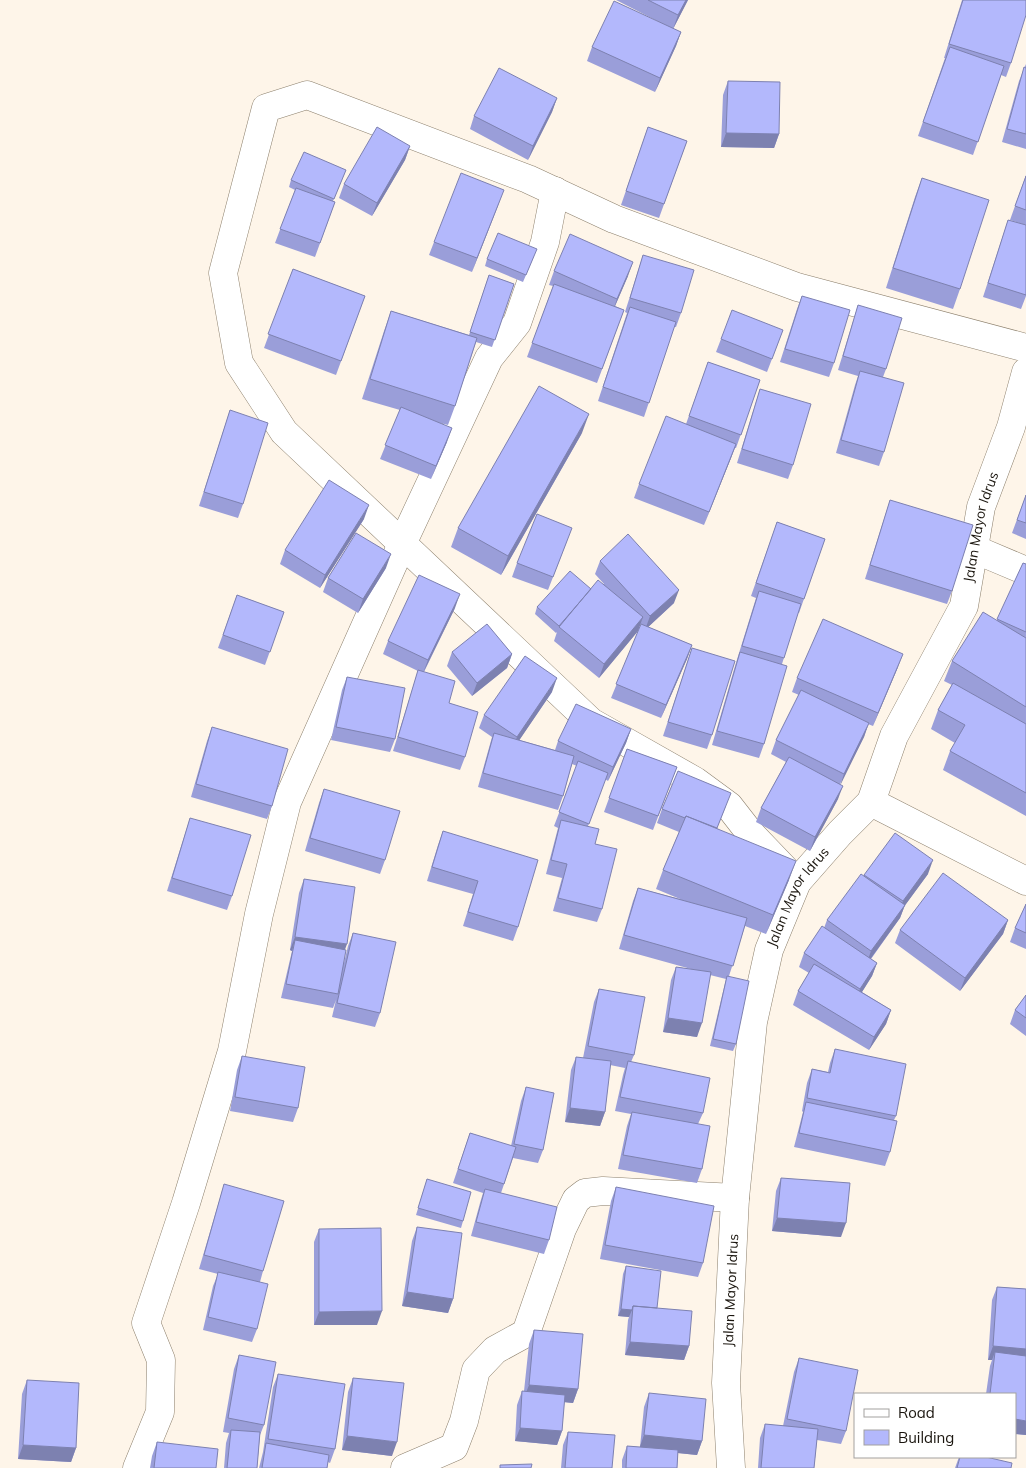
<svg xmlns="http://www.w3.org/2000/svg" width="1026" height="1468" viewBox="0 0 1026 1468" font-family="Mulish,sans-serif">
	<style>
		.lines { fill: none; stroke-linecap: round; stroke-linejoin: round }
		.minor-casing { stroke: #8d806d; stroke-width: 29 }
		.minor { stroke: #fff; stroke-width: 28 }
		.wall { fill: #9a9ed9 }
		.shaded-wall { fill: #7d81b0 }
		.building { fill: #b3b8fc; stroke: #7d81b0 }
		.labels { text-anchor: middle; stroke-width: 4; stroke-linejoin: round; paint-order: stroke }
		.street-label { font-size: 14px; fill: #1a150e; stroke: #fff }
	</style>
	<rect width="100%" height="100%" fill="#fef5e9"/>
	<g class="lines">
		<defs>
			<g id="minor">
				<path d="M974,549L1026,571"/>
				<path d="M871,802L1026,881"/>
				<path d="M797,882L750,833L729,806L695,781L591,722L284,432L239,363L223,273L266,108L307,95L528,179L614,219L797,287L1026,348"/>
				<path d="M137,1468L160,1412L161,1360L146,1323L186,1203L232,1051L259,914L287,802L402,544L489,358L517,323L545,242L555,191"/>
				<path d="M405,1468L454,1447L464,1421L476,1370L495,1350L526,1333L562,1229L576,1200L585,1193L603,1191L735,1198"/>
				<path id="s1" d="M731,1468L726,1383L735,1198L753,1022L769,950L797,882L840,833L871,802L894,736L964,606L981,507L1011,427L1026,372"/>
			</g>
		</defs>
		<use href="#minor" class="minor-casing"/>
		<use href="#minor" class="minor"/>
	</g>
	<path class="wall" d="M616,0H688L673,29L681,32L676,46L655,92L587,61L592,47L667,26Z
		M962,0H1026L1011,63L1006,77L1001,75L973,155L918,136L945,58H944Z
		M1026,64V149L1002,142L1019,81Z
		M728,81L779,134L774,148L721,147L723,95Z
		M557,98L552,112L528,160L470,129L474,116Z
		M648,127L687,141L659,218L621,205Z
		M410,146L405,160L372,216L339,198L344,184Z
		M346,170L333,201L335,202L315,257L275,243L295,190L289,187L291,180Z
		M1026,175V225L1010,220Z
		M922,178L960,289L953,309L886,288L915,197Z
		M499,203L472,272L429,255L434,242Z
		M1008,220L1026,225V296L1021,309L983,297Z
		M643,255L681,313L676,327H674L644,417L598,401L627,313L625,312Z
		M534,256L523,282L485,266L487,259Z
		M293,269L365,296L336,375L264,348Z
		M554,271L628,276L615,306L624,310L597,383L527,357L553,286L549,285Z
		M489,275L514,284L492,347L476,342L455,406L448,425L440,423L447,442L431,479L380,459L400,410L362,399L384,331L391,311L469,335Z
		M802,296L834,363L829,377L780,362L797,309Z
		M858,305L886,369L883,377L884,452L879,466L836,453L855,385L858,376L838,370Z
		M783,330L767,372L716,352L721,339Z
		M708,362L760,380L736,448H735L704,525L634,498L639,484L686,424Z
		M760,389L793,465L788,479L737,463Z
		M230,410L243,504L238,518L199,506Z
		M582,433L501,575L451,547L458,528Z
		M1026,495V539L1012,533Z
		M890,500L952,591L947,604L865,579Z
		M364,519L320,588L280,564L285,550Z
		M777,522L825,539L799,613H798L782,664L764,744L759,758L712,745L735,666L756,598L751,596Z
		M567,541L548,590L512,577L517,563Z
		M600,561L674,603L648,627L692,645L687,659L661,718L611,698L641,625L640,624L638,631L599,678L554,641L557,632L556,633L535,614L537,607L604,584L595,574Z
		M1023,563L1026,564V816L943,770L950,751L955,743L931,729L938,710L952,685L944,681L952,661L997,620Z
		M386,568L358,613L323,592L328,578Z
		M237,595L284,612L265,665L218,648Z
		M455,608L424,672L449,703L465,757L460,770L393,751L418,671L383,654L388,641Z
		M692,648L712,735L707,749L663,736Z
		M452,652L512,654L507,668L472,696L447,666Z
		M898,667L873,726L868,724L864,737L840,784L838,799L810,851L756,822L761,808L786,762L771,754L776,740L799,695L792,692L797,678Z
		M347,677L395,739L390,752L331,740L342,690Z
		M552,692L519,740L555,750L558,741L631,729L626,743L608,781L605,779L588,826L595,844L602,909L597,922L553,911L562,878L546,874L558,828L554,826L577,766L572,764L563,796L558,810L478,787L492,737L479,728L484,715Z
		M212,727L272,806L267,819L191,797L207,741Z
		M627,749L677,767L653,830L604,812Z
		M324,789L385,860L380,874L305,851L319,803Z
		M726,806L717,828L789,880L766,934L745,926L729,976L736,1044L733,1051L710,1046L726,979L710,975L697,1037L663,1032L671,980L676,967L691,969L619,949L633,901L638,888L680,899L656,889L663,870L679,832L657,823L662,809Z
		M190,818L232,896L227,910L167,891Z
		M443,831L518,927L513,941L463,926L473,894L427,881L438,845Z
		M928,874L905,905L900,918L871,959L877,963L872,976L862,992L891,1010L886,1024L869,1050L793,1005L798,991L809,973L799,967L804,953L824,928L827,920L864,875Z
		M304,879L345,950L344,963L348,946L353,933L380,1013L375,1027L332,1017L336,1000L333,1008L281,998L292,951L290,950L299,893Z
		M1026,904V949L1010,942L1015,928Z
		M1008,920L1003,934L960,991L895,943L900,930Z
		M599,989L634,1055L631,1062L703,1113L698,1124L702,1169L697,1183L618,1169L627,1126L631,1114L615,1111L623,1075L625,1068L610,1065L605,1112L600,1126L565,1122L571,1070L576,1057L583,1058L594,1002Z
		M1026,995V1036L1010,1024L1015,1010Z
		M835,1049L896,1116L894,1120L890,1152L885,1166L794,1147L803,1112L802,1111L807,1083L812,1069L828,1072L830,1063Z
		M242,1056L298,1108L293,1122L230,1111L237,1070Z
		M526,1087L543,1150L538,1163L513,1158L501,1193L549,1240L544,1254L471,1236L480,1203L483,1193L453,1183L470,1133L511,1146L521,1101Z
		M781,1178L841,1237L772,1231L776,1191Z
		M427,1179L463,1221L461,1228L416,1215Z
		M224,1184L263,1271L260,1282L257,1329L252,1342L203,1330L213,1286L218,1274L199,1269L220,1198Z
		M616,1187L703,1263L698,1277L600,1259L611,1201Z
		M417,1227L453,1299L448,1313L402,1306L412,1241Z
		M319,1229L377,1325H314V1242Z
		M626,1266L657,1308L689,1346L684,1360L625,1355L628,1320L629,1317L618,1316L623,1274Z
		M997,1287L1026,1289V1435L1015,1434V1394H986L990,1366L992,1360H988L992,1300Z
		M534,1330L578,1389L573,1403L564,1402L562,1431L557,1445L515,1441L517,1405L522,1391H524L529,1344Z
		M239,1355L264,1425L260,1435L257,1468H224L226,1443L229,1433L223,1432L234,1369Z
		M799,1358L846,1431L841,1444L817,1440L814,1468H758L760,1438L765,1424L783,1426L794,1372Z
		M278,1374L335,1449L330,1463L328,1462L327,1468H259L263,1452L273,1387Z
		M353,1378L392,1456L342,1450L348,1392Z
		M27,1380L76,1448L71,1462L18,1459L22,1394Z
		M649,1393L702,1441L697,1455L678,1453L677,1468H622V1460L627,1446L640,1447L644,1407Z
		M568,1432L612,1468H561L563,1445Z
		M157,1442L216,1468H150L152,1456Z
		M959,1457H986L1011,1468H955Z"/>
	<path class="shaded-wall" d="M686,0H688L673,29L678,15Z
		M681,32L676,46L655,92L660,78Z
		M557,98L552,112L528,160L533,146Z
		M726,133L779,134L774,148L721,147Z
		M410,146L405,160L372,216L377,203Z
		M504,190L499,203L472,272L477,258Z
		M633,262L628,276L612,313L617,299Z
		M589,414L582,433L501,575L508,556Z
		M452,428L447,442L431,479L436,466Z
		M736,444L731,458L704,525L709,512Z
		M369,505L364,519L320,588L325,575Z
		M391,554L386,568L358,613L363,599Z
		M679,590L674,603L645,630L650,616Z
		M460,594L455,608L423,673L428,660Z
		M643,617L638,631L599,678L604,664Z
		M692,645L687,659L661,718L666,705Z
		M512,654L507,668L472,696L477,683Z
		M903,654L898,667L873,726L878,713Z
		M557,678L552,692L512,751L517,737Z
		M869,723L864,737L839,788L844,774Z
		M631,729L626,743L608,781L613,767Z
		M843,786L838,799L810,851L815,837Z
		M933,860L928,874L898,915L903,901Z
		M796,861L789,880L766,934L773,915Z
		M905,905L900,918L866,965L871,951Z
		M1008,920L1003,934L960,991L965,978Z
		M295,937L347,944L342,958L295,940L292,951L290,950Z
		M877,963L872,976L855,1003L860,989Z
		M891,1010L886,1024L869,1050L874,1037Z
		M668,1018L702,1023L697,1037L663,1032Z
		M570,1108L605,1112L600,1126L565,1122Z
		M777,1218L846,1223L841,1237L772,1231Z
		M407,1292L453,1299L448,1313L402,1306Z
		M621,1309L632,1310L629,1317L618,1316Z
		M382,1311L377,1325H314L319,1312Z
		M630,1342L689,1346L684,1360L625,1355Z
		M993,1346L1026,1349V1363L995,1352L992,1360H988Z
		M529,1385L578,1389L573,1403L524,1398Z
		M1015,1419L1026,1421V1435L1015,1434Z
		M520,1428L562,1431L557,1445L515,1441Z
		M644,1435L702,1441L697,1455L639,1449Z
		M347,1436L397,1442L392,1456L342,1450Z
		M23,1445L76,1448L71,1462L18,1459Z"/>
	<path class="building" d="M648,0H686L678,15Z
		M963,0H1026V15L1011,63L949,44Z
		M614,1L681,32L660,78L592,47Z
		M950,47L1004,66L978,142L923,122Z
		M1024,67L1026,68V134L1007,129Z
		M499,68L557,98L533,146L474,116Z
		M728,81L780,82L779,134L726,133Z
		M377,127L410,146L377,203L344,184Z
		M648,127L687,141L664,204L626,191Z
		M304,152L346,170L334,199L291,180Z
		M461,173L504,190L477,258L434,242Z
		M1026,176V210L1015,206Z
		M922,178L989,200L960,289L893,268Z
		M296,188L335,202L320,243L280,229Z
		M1008,220L1026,225V295L988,283Z
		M498,233L537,249L526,275L487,259Z
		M570,234L633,262L617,299L554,271Z
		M643,255L694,270L681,313L630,298Z
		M293,269L365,296L341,361L268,334Z
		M489,275L514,284L495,340L470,332Z
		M554,284L624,310L602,369L532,343Z
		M802,296L850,310L834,363L785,349Z
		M858,305L902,318L886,369L843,356Z
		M630,307L676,322L649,403L603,387Z
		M732,310L783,330L772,359L721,339Z
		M391,311L477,338L455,406L370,379Z
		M708,362L760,380L741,435L689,416Z
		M860,371L904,383L884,452L841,440Z
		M539,386L589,414L508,556L458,528Z
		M760,389L811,404L793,465L742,449Z
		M401,407L452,428L436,466L385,445Z
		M230,410L268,423L243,504L204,492Z
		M666,416L736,444L709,512L639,484Z
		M329,480L369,505L325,575L285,550Z
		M1026,495V523L1017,520Z
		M890,500L973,525L952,591L870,565Z
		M537,514L572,528L553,577L517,563Z
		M777,522L825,539L804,599L756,583Z
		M356,533L391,554L363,599L328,578Z
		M628,534L679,590L650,616L600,561Z
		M1023,563L1026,564V632L997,619Z
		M570,571L591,589L559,626L537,607Z
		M419,575L460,594L428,660L388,641Z
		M598,580L643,617L604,664L559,627Z
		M759,591L801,604L784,658L742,646Z
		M237,595L284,612L270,652L223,635Z
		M983,612L1026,638V707L952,661Z
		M823,619L903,654L878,713L797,678Z
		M487,624L512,654L477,683L452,652Z
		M641,624L692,645L666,705L616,684Z
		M692,648L735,661L712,735L668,722Z
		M740,652L787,666L764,744L717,731Z
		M525,656L557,678L517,737L484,715Z
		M418,670L455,681L449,703L478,712L465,757L398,737Z
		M347,677L405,688L395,739L336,727Z
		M953,683L1026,724V793L950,751L965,725L938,710Z
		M801,690L869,723L844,774L776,740Z
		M576,704L631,729L613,767L558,741Z
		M212,727L288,749L272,806L196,784Z
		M494,733L574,756L563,796L483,773Z
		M627,749L677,767L658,816L609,798Z
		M789,757L843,786L815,837L761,808Z
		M578,761L608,773L589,824L559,812Z
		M678,771L731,793L717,828L686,816L685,818L662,809Z
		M324,789L400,811L385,860L310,838Z
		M686,816L796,861L773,915L663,870Z
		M190,818L251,835L232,896L172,878Z
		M561,820L599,829L595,844L617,849L602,909L558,898L567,864L551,860Z
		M443,831L538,860L518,927L468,912L478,881L432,867Z
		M895,833L933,860L903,901L864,875Z
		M943,873L1008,920L965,978L900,930Z
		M861,874L905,905L871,951L827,920Z
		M304,879L355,887L347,944L295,937Z
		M638,888L747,918L733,966L624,935Z
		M1026,904V933L1015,928Z
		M822,926L877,963L860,989L804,953Z
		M353,933L396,942L380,1013L337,1003Z
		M295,940L346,950L338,994L286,984Z
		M814,964L891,1010L874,1037L798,991Z
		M676,967L711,972L702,1023L668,1018Z
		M727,976L749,981L736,1044L713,1039Z
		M599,989L645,997L634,1055L588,1046Z
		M1026,995V1018L1015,1010Z
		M835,1049L906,1064L896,1116L807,1098L812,1069L830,1073Z
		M242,1056L305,1067L298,1108L235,1097Z
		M576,1057L611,1061L605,1112L570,1108Z
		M628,1061L710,1078L703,1113L620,1097Z
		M526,1087L554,1093L543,1150L514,1144Z
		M806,1102L897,1121L890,1152L799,1133Z
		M632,1112L710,1126L702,1169L623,1155Z
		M470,1133L516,1147L504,1184L458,1169Z
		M781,1178L850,1183L846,1223L777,1218Z
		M427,1179L471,1192L463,1221L418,1208Z
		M224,1184L284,1201L263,1271L204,1255Z
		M616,1187L714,1206L703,1263L605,1245Z
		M485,1189L557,1207L549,1240L476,1222Z
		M417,1227L462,1233L453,1299L407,1292Z
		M381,1228L382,1311L319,1312V1229Z
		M626,1266L661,1271L657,1308L633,1306L632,1310L621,1309Z
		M218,1272L268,1284L257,1329L208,1317Z
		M997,1287L1026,1289V1349L993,1346Z
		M633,1306L692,1311L689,1346L630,1342Z
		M534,1330L583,1334L578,1389L529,1385Z
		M995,1352L1026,1356V1421L1015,1419V1394H990Z
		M239,1355L276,1362L264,1425L228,1418Z
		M799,1358L858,1370L846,1431L787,1419Z
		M278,1374L345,1384L335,1449L268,1439Z
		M353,1378L404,1383L397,1442L347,1436Z
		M27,1380L79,1383L76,1448L23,1445Z
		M522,1391L565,1395L562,1431L520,1428Z
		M649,1393L706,1399L702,1441L644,1435Z
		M765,1424L818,1429L814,1468H761Z
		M231,1430L260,1432L257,1468H227Z
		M568,1432L615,1435L612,1468H565Z
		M157,1442L218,1449L216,1468H154Z
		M266,1443L329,1455L327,1468H262Z
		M627,1446L678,1450L677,1468H626Z
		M960,1457H986L1012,1463L1011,1468H957Z
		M532,1464L531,1468H500V1465Z"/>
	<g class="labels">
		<g class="street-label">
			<text dy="5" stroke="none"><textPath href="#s1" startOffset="1002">Jalan Mayor Idrus</textPath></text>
			<text dy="5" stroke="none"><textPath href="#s1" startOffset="582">Jalan Mayor Idrus</textPath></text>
			<text dy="5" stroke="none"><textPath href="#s1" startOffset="178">Jalan Mayor Idrus</textPath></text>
		</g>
	</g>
	<rect x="854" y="1393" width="162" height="65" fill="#ffffff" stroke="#a3a19f"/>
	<rect x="864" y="1409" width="25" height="8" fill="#ffffff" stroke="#a3a19f"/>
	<text x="898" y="1418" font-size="15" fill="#1a150e">Road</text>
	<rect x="864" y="1430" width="25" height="15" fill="#b3b8fc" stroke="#a3a19f"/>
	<text x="898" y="1443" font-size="15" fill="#1a150e">Building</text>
</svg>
